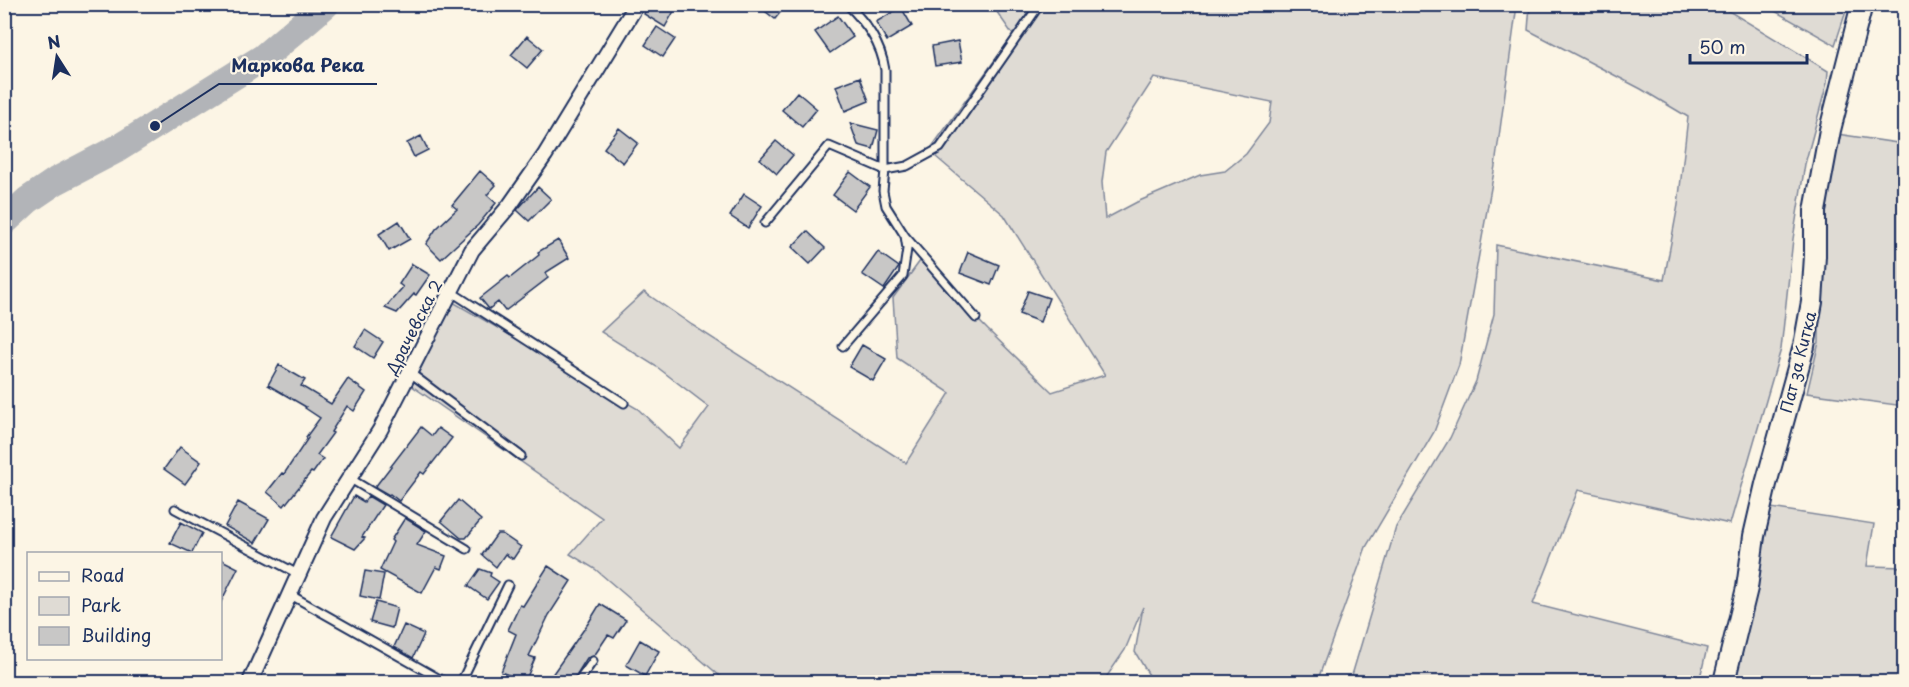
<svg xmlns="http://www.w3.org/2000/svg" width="1909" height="687" viewBox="0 0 1909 687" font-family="'Playpen Sans',sans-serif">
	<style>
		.green { fill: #dfdbd4; stroke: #7d8599; stroke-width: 1.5; fill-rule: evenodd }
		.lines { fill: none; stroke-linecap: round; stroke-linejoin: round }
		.river { stroke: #b2b4b8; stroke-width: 28 }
		.building { fill: #c8c7c6; stroke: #1b2f5e; stroke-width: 1.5 }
		.lane-casing { stroke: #1b2f5e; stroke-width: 11 }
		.street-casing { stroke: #1b2f5e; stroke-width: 18 }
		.secondary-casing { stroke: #1b2f5e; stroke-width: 24 }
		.lane { stroke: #fcf5e5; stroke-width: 7 }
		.street { stroke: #fcf5e5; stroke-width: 14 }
		.secondary { stroke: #fcf5e5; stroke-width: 20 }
		.labels { text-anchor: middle; stroke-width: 4.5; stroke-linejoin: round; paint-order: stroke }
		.street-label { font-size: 16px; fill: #1b2f5e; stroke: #fcf5e5 }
		.leader { fill: none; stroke: #1b2f5e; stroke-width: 2 }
		.callout-dot { fill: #1b2f5e; stroke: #fcf5e5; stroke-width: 2 }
		.callout-label { font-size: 18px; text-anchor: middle; font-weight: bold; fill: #1b2f5e; stroke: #fcf5e5; stroke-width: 4.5; stroke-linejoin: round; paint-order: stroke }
	</style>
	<rect width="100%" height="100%" fill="#fcf5e5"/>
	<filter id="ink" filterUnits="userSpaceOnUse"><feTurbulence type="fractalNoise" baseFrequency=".0167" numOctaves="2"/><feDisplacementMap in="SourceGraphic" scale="12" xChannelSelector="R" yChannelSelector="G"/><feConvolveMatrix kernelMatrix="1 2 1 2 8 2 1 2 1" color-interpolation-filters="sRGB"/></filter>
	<g filter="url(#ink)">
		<path class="green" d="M992,5H1036L1018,29L1041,5H1517L1495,166L1459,365L1434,432L1366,547L1317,682H1153L1135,652L1143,607L1125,650L1103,682H727L595,569L570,554L602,518L412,386L453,302L638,409L679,448L709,407L657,367L601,332L644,292L692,325L906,463L950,393L897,358L893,298L920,261L988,330L1052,392L1105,375L1004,215L929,151L1013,35ZM1154,78L1272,102L1269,123L1246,154L1225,171L1200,175L1137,202L1105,219L1102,182L1106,152Z
			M1530,5H1719L1828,71L1827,83L1805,164L1793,239L1781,349L1730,524L1578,490L1533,604L1707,648L1699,682H1350L1396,527L1450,438L1476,381L1494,314L1496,245L1664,280L1678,205L1688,117L1641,89L1528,30Z
			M1764,5H1848L1835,45Z
			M1837,134L1904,144V406L1807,393L1819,342L1820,258Z
			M1771,508L1874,524L1867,566L1904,567V682H1734L1744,644Z"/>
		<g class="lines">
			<path class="river" d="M4,222L28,200L56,181L117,149L264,57L326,4"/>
		</g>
		<path class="building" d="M649,4H678L665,27L644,14Z
			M756,4H787L775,19Z
			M901,7L912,26L887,41L876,22Z
			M838,16L853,37L830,53L815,32Z
			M657,27L675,39L663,57L645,45Z
			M527,36L543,49L527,68L511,55Z
			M958,41L962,62L935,66L932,46Z
			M860,77L869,101L845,111L836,86Z
			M797,92L817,109L802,127L782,110Z
			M850,123L878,130L873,149L858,145Z
			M619,128L638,143L623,163L604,148Z
			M421,136L428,150L414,157L407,143Z
			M776,141L793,155L777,174L760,159Z
			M480,171L496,185L487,195L496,203L478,225L441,259L426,244L436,229L457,209L452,205Z
			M850,172L870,187L853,210L833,195Z
			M538,187L551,199L529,221L517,210Z
			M744,194L762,206L748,228L730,216Z
			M399,221L410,239L389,251L379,234Z
			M807,231L825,248L810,264L792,247Z
			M558,240L569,258L545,273L548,278L505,311L498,302L489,309L480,298L508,276L510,278L539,255L538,252Z
			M878,252L899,267L884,289L862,274Z
			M968,252L999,265L991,285L960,273Z
			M412,264L430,275L416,295L414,294L397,313L385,308L403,287L399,284Z
			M1028,291L1049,298L1040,322L1019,314Z
			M365,330L383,342L373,358L355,346Z
			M862,345L886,359L873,381L849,367Z
			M279,365L305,380L301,386L331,404L348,379L366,392L354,411L347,406L331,432L333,433L317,455L323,459L313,473L311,472L284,506L267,492L282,473L284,474L308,438L306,437L320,418L305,408L306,407L268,385Z
			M421,427L432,436L438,428L452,438L424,474L421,472L399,501L390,494L389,495L375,487Z
			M180,447L201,462L185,484L164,469Z
			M354,496L364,502L368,496L383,505L362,537L365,538L355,549L331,537Z
			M458,500L481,520L466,538H461L441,521Z
			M238,502L269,519L255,543L225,526Z
			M405,518L426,531L417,545L446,556L441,569L436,567L422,593L380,570L393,542L391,540Z
			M181,522L202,533L192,553L170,543Z
			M497,534H502L521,547L513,559L505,554L496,567L482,555Z
			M220,559L238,568L220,604Z
			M548,566L571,581L549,615L529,656L535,658L525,682L501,672L516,634L508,630L520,605L523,606Z
			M480,569L491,573L490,576L499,582L487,599L468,586Z
			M365,571L384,574L379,600L360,596Z
			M376,602L397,608L392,628L370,622Z
			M600,604L626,620L614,638L608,635L594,656L587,658L572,682H547L589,622Z
			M404,625L424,634L413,658L394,647Z
			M640,640L659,651L645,676L626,665Z"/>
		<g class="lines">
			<defs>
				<path id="lane" d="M847,4C866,23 881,43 885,70V170L883,191L886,206L905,236L976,318
					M765,223L829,146L885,170L907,166L940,148L1040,4
					M450,291L624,403
					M843,346L903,276L907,249L905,236
					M409,372L521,456
					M349,478L467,549
					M175,509L298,574
					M289,594L445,682
					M461,682L508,585
					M578,682L593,661"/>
				<path id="street" d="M250,682L324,518L380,430L472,250L510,205L545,155L637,4"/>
				<path id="secondary" d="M1724,682L1747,588L1754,536L1766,484L1804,346L1812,302L1815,256V211L1830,130L1862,4"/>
			</defs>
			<use href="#lane" class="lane-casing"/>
			<use href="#street" class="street-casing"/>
			<use href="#secondary" class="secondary-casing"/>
			<use href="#lane" class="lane"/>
			<use href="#street" class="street"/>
			<use href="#secondary" class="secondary"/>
		</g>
	</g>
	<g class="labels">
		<g class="street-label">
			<text transform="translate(414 327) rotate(-63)" y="6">Драчевска 2</text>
			<text transform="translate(1798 362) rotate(-76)" y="6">Пат за Китка</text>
		</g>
	</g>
	<path class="leader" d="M155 126L219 84H377"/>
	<circle class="callout-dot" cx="155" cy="126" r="6"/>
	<g class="callout-label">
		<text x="298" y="72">Маркова Река</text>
	</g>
	<rect width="1909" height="687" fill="none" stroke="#fcf5e5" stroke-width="24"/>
	<rect x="12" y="12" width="1885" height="663" fill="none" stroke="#1b2f5e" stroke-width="2" filter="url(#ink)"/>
	<rect x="27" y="552" width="195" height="108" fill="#fcf5e5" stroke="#a2a6af" stroke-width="1.5"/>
	<rect x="39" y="572" width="30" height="9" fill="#fcf5e5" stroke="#a2a6af" stroke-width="1.5"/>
	<text x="81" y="582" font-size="18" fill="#1b2f5e">Road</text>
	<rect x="39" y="597" width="30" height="18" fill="#dfdbd4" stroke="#a2a6af" stroke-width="1.5"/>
	<text x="81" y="612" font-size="18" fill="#1b2f5e">Park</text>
	<rect x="39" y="627" width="30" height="18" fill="#c8c7c6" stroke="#a2a6af" stroke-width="1.5"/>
	<text x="81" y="642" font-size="18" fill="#1b2f5e">Building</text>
	<g transform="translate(57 57) rotate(348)" stroke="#fcf5e5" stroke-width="4.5" paint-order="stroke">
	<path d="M0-4.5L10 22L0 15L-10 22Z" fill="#1b2f5e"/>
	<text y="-9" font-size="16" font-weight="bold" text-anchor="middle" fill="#1b2f5e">N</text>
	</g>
	<path d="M1690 54v9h117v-9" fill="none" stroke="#1b2f5e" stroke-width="3"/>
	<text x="1699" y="54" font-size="18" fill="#1b2f5e" stroke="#fcf5e5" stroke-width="4.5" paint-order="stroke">50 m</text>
</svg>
